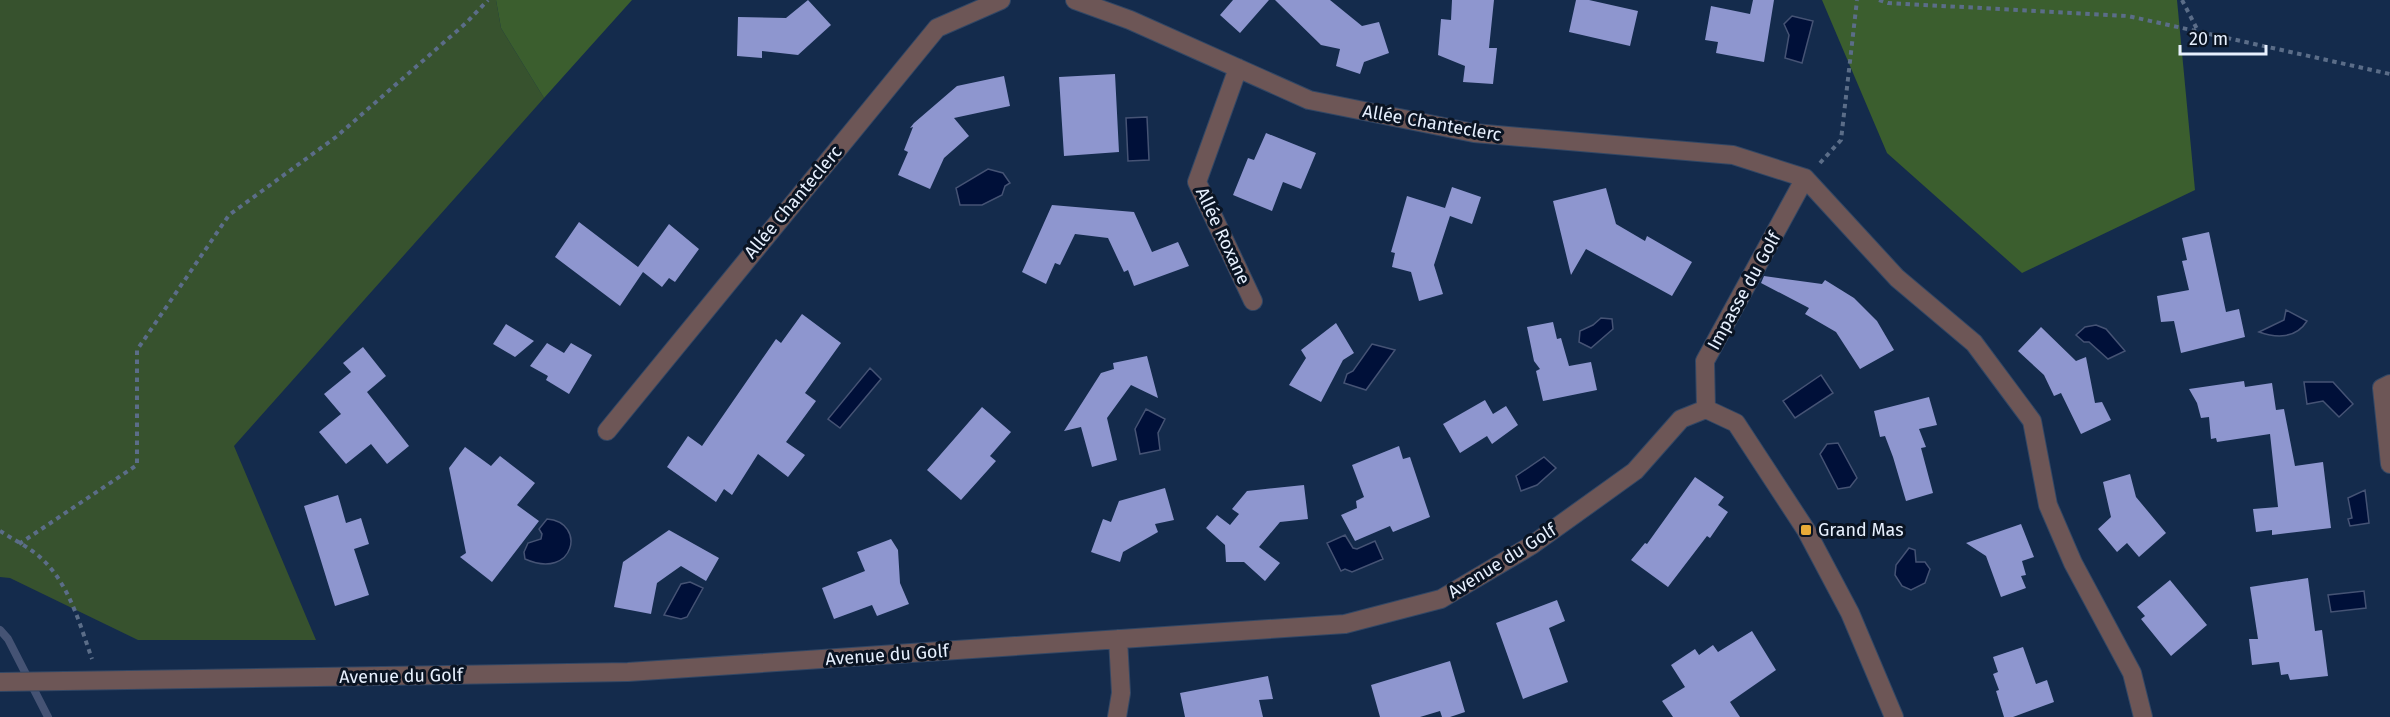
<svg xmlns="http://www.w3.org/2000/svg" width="2390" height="717" viewBox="0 0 2390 717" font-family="'Fira Sans',sans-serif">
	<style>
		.green { fill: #37522e }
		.forest { fill: #3b5e2e }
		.water { fill: #001039; stroke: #455374; stroke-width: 1.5 }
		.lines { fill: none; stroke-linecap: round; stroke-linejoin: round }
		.stream { stroke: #455374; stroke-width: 8 }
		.building { fill: #8e96cf }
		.minor-casing { stroke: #324765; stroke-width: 20 }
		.path { stroke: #5b6d88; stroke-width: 4; stroke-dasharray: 4.5 4.5; stroke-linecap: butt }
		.minor { stroke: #6d5656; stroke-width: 18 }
		.poi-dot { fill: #e9ab38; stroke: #0a1423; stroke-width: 2 }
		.labels { text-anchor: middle; stroke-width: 6; stroke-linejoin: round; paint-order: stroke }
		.street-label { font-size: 18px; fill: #e7f0fe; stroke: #0a1423 }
		.poi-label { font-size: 18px; fill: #e7f0fe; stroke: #0a1423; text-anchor: start }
	</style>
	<rect width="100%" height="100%" fill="#142b4c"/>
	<path class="green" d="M0,0H496L501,28L544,98L234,446L316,640H138L10,578L0,577Z"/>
	<path class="forest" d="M496,0H632L544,98L501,28Z
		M1822,0H2177L2195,190L2022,273L1887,153Z"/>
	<path class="water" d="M1792,16L1813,21L1802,63L1785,58L1789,35L1784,24Z
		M1147,117L1149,160L1128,161L1126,118Z
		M988,169L1003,173L1010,183L1005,186L1002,195L982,205H960L956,188Z
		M2286,310L2307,321C2296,339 2276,338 2259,332L2284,320Z
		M1601,318L1612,319L1613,329L1591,348L1579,342L1580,331L1593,325Z
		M2096,325L2106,329L2125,351L2108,359L2089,342H2084L2076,335L2085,327Z
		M1372,344L1395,350L1366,390L1344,383L1347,374L1353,371Z
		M870,368L881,379L840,428L828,419Z
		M1821,375L1833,393L1795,418L1783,401Z
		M2304,382H2333L2353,404L2339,417L2323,401L2307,404Z
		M1146,409L1165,419L1158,433L1160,450L1140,454L1135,429Z
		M1838,443L1857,478L1850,487L1838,489L1820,454L1827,444Z
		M1544,457L1556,468L1537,485L1521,491L1516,476Z
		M2365,490L2369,523L2350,526L2348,519L2352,518L2348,498Z
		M547,519C587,522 575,581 525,559L524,552L528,543L541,539L542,534L539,529Z
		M1345,535L1353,548L1357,549L1375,541L1383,559L1352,572L1345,569L1341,571L1327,543Z
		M1909,548L1915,550L1916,562H1925L1930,569L1925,583L1911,590L1902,586L1895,575L1896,565Z
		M690,582L703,588L687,617L681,619L664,615L681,584Z
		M2364,591L2366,608L2331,612L2328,595Z"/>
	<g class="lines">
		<path class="stream" d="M0,630L8,639L48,717"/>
	</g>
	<path class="building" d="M808,0L831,25L798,55L762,51V58L737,56L738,17L786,18Z
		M1233,0H1269L1240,33L1220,15Z
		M1275,0H1330L1362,26L1379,22L1389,53L1364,62L1360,74L1336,66L1340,49L1321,45Z
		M1452,0H1494L1489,48H1497L1493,84L1463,82L1465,66L1438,55L1441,19L1451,20Z
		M1576,0H1589L1638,11L1630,46L1569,32Z
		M1753,0H1774L1764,62L1716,53L1718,42L1705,40L1711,6L1750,14Z
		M1115,74L1119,152L1064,156L1059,77Z
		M1004,76L1010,106L954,118L969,136L944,158L930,189L898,175L908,152L904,150L913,127L910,128L914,123L957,86Z
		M1266,133L1316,153L1301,189L1283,182L1272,211L1233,195L1248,158L1254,160Z
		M1452,187L1481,197L1472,224L1450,216L1434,265L1443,294L1419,301L1411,272L1392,267L1395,253L1391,252L1407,196L1445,208Z
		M1606,188L1616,224L1645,241L1647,236L1692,262L1672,296L1586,249L1571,275L1553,201Z
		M1052,205L1134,212L1152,252L1178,242L1189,266L1134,286L1128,270L1124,272L1108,238L1075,234L1060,265L1055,263L1046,284L1022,272Z
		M579,222L638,267L669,224L699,249L675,282L669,278L662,287L643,272L620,306L555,257Z
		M2209,232L2226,312L2239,309L2245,337L2181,353L2174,321L2161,322L2157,296L2189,290L2182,261L2187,260L2182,238Z
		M1764,276L1822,284L1825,280L1854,298L1877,321L1894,350L1860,369L1836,332L1805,314L1809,308L1761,283Z
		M802,314L841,343L805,393L816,401L786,442L805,455L788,477L758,454L732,495L724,489L716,502L667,467L688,436L702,446L776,339L781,343Z
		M1553,322L1557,339L1561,338L1569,366L1591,362L1597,390L1543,401L1536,371L1540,369L1534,361L1527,327Z
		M1336,323L1354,353L1343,360L1321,402L1289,385L1306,358L1301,350Z
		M506,324L534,341L515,357L493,344Z
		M2041,327L2076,361L2086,357L2095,403L2102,402L2111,420L2081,434L2061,393L2054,396L2044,375L2018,351Z
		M547,343L564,353L571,343L592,355L569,394L546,380L548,376L530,366Z
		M363,347L386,376L367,392L409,446L387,464L371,444L346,464L319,432L341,414L324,394L351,372L343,363Z
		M1147,356L1158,398L1131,385L1107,418L1117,460L1092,467L1081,427L1064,431L1101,373L1114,369L1113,363Z
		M2244,381L2245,387L2272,383L2276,410L2284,409L2295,466L2323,462L2331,528L2272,535V530L2256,532L2253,509L2278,507L2270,434L2217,442L2216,438L2211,439L2209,417L2201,418L2197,403L2189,389Z
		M1929,397L1937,425L1919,429L1926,447L1921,448L1933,493L1906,501L1893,457L1885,436L1880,437L1874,411Z
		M1485,400L1493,414L1506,406L1518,425L1492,444L1487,436L1460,453L1443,424Z
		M982,407L1011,432L990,456L996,461L961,500L927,470Z
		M1399,446L1403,459L1410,457L1430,517L1393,532L1390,526L1355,541L1341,515L1357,508L1356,501L1364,497L1352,465Z
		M465,447L491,466L500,456L535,483L517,505L539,521L492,582L460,557L466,553L449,468Z
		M2130,474L2136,497L2166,533L2139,557L2127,543L2117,552L2098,529L2111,517L2103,482Z
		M1695,477L1724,497L1718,505L1728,512L1710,538L1707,536L1668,587L1631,560L1645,543L1647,544Z
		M1304,485L1308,519L1280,522L1259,547L1280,563L1265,581L1244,562H1226L1225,545L1206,528L1217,515L1230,525L1239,514L1232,509L1247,491Z
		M1165,488L1174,520L1155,524L1158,532L1123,552L1120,562L1091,552L1103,519L1111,522L1119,501Z
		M338,495L346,523L361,518L369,544L354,549L369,595L335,606L304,506Z
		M2021,524L2034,557L2022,561L2026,575L2021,576L2026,588L2001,597L1986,556L1966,543Z
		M669,530L719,558L706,581L681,566L657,583L651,614L614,607L623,562Z
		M891,539L898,550L900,583L909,604L877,616L872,605L834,619L822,588L865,571L857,552Z
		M2308,578L2315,631L2322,630L2328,676L2290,680L2288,674L2281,675L2279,662L2252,665L2249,639H2258L2250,587Z
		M2170,580L2207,625L2171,656L2141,619L2145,616L2137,607Z
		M1557,600L1565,621L1549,628L1568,682L1523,699L1496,623Z
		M1752,631L1776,670L1730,702L1740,717H1673L1662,701L1685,687L1671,665L1695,649L1699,655L1713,645L1718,652Z
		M2023,647L2036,684L2047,680L2054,702L2013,717H2004L1996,691L1999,690L1993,674L1998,672L1993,657Z
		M1450,661L1465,712L1450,717H1442L1440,711L1420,717H1380L1371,685Z
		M1268,676L1273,699L1259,700L1263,717H1185L1180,693Z"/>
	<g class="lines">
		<defs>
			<path id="minor" d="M1075,0L1130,20L1309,100L1474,133L1733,155L1805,178L1897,278L1974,343L2032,421L2048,505L2073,563L2132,673L2143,717
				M1238,68L1197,182L1253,301
				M2390,384L2382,388L2390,464
				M1706,409L1736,423L1806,530L1850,613L1894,717
				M1706,409L1705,361L1805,178
				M607,431L937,28L1001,0
				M0,682L628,672L1345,624L1441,599L1532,545L1635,471L1681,419L1706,409
				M1117,717L1121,693L1118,639"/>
		</defs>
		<use href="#minor" class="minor-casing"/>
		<path class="path" d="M1879,0L1888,3L2128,16L2390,74
			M2182,0L2198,31
			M1820,163L1841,140L1857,0
			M0,531C14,540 31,548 43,560C70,586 80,625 92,659
			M19,544L137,465V350L229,215L336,137L466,23L488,0"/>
		<use href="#minor" class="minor"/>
	</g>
	<rect class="poi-dot" x="1800" y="524" width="12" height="12" rx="3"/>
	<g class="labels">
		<g class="street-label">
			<text transform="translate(1432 123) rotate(10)" y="6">Allée Chanteclerc</text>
			<text transform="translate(793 202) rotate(-50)" y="6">Allée Chanteclerc</text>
			<text transform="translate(1223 236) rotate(65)" y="6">Allée Roxane</text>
			<text transform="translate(1744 291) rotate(-61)" y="6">Impasse du Golf</text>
			<text transform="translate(1502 561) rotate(-32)" y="6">Avenue du Golf</text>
			<text transform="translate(887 655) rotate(-4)" y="6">Avenue du Golf</text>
			<text transform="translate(401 676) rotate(-1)" y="6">Avenue du Golf</text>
		</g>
		<g class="poi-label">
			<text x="1818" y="536">Grand Mas</text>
		</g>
	</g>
	<path d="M2180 45v9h86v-9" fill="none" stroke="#e7f0fe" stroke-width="3"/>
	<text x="2189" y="45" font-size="18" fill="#e7f0fe" stroke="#0a1423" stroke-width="4.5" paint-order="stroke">20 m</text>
</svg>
